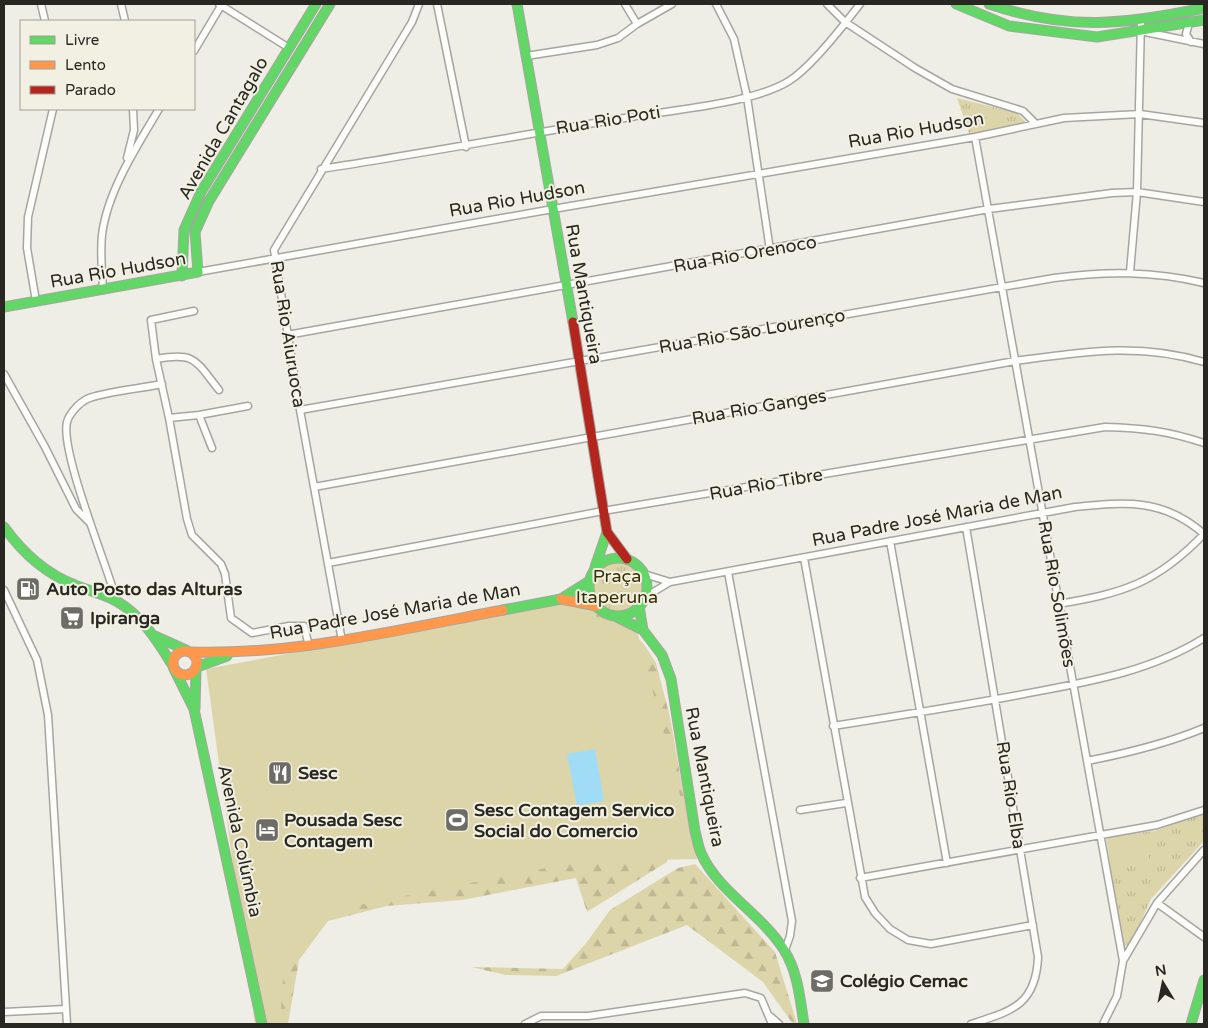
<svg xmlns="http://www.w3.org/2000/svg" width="1208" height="1028" viewBox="0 0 1208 1028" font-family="'Varela Round',sans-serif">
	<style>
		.grass { fill: url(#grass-tufts) }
		.forest { fill: url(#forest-firs) }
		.garden { fill: #ddd5aa }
		.water { fill: #a0dcf6 }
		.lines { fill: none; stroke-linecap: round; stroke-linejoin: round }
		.street-casing { stroke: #a6a6a0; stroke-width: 9 }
		.fast-casing { stroke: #a6a6a0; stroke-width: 11 }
		.slow-casing { stroke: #a6a6a0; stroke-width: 11 }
		.jam-casing { stroke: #a6a6a0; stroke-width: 11 }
		.street { stroke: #fcfcfb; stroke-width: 6 }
		.fast { stroke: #63d668; stroke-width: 9 }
		.slow { stroke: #ff974d; stroke-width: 9 }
		.jam { stroke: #b3261e; stroke-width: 9 }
		.labels { text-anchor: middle; stroke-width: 4; stroke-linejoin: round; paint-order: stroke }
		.street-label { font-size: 18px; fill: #282722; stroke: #f2f0e3 }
		.park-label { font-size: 18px; fill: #372f01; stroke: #f2f0e3 }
		.poi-label { font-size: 18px; font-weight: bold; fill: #282722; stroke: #f2f0e3; text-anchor: start }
	</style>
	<defs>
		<pattern id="grass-tufts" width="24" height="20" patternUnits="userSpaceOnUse" patternTransform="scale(1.25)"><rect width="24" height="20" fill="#ddd5aa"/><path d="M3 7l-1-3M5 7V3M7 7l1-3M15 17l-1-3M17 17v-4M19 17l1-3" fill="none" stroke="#beb792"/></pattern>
		<pattern id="forest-firs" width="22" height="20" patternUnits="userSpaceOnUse" patternTransform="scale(1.25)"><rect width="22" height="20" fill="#ddd5aa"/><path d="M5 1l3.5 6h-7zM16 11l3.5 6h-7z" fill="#beb792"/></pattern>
	</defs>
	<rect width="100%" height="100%" fill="#eeede6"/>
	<path class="grass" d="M957,98L1017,113L1028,124L970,136Z
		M592 587a25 25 0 1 1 50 0a25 25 0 1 1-50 0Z
		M1204,813V841L1151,899L1130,946H1122L1106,836L1155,831Z"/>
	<path class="forest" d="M567,605L594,608L624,626L643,643L656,663L670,717L692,842L369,639Z
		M669,830L667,862L587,912L576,878L462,900L387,906L328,921L299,960L288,1024H273L274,963L297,914Z
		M695,864L775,952L797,1024H793L763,982L687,925L556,976L506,975L471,967L563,969L587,942L610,910L678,868Z"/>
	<path class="garden" d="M559,603L637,631L697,859L577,862L338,909L284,967L280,1024H255L206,669Z
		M1146,837L1149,859L1113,864L1110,843Z"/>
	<path class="water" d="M595,749L604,801L577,806L567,754Z"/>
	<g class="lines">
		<defs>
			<path id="street" d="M41,4L45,21
				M121,4L125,21
				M219,4L289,48
				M437,4L466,147
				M625,4L637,24
				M716,4L734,39L747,97L770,250
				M827,4L845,22L915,68L952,89L1023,111L1036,124
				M1189,23L1186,34L1191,42
				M1145,32L1204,44
				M194,51L222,4
				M526,56L597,45L618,38L637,24L672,4
				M975,137L1123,961
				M127,158L134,130L133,109
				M321,169C425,153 527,134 631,117C673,110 754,103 789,81C810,68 844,25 860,4
				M198,272L553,209L975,137L1064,118L1140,114L1204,123
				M1130,272L1137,192L1141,21
				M103,290C102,271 100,253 102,235C107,192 137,146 159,109
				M36,301L27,248L28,217L53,109
				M194,311L151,320L156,359L169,418L187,519L192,535L221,564L225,574L231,618L252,633L289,626H304L309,646
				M287,335L989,209L1112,193L1137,192L1204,202
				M156,359C196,352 195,360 219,390
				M4,374L45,447L76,509L90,523
				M300,410L1054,278C1106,271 1153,271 1204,283
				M199,415L248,406
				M169,418L199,415L212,448
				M314,487L1015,361C1081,352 1139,342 1204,362
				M966,527L1038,957C1036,1005 1012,1011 971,1024
				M890,541L947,863
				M804,558L865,897L875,913L890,929L908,940L931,944L1033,925
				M328,563L603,511L1105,427C1143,428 1168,431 1204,443
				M728,572L792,921L790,936L785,950
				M644,574L670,582
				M4,590L37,660L48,715L67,1024
				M645,597L670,582L1075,507C1126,502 1163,498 1204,534
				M117,602C107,565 60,452 67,422C69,414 79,403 87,399C101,392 144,388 162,384
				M1058,604C1124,593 1157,583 1204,534
				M342,641L300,410L274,250L412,22L419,4
				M833,726C897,716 961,706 1024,694C1087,682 1150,672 1204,638
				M1087,761C1128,753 1166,744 1204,728
				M800,810L846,803
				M860,878L1157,825L1204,810
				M1157,903L1204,937
				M4,1012L66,1009
				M771,1017L779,1024
				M525,1024L541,1016H588L745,993L761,998L772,1024
				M1103,1024L1117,996L1123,961L1157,903L1204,850"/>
			<path id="fast" d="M517,4L573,322
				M956,4L1009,26L1097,37L1204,20
				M989,4C1069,31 1123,25 1204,8
				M182,276L184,230L201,192L316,4
				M4,307L198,272L195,232L209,201L330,4
				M4,527C22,552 46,574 75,585C89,591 105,594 118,602C143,617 158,642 173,666
				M589 587a29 29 0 1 1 58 0a29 29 0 1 1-58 0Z
				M595,567L607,532
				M639,606L643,630
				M503,610L561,599L588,582
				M615,616L643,630L662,655L671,679L695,831C697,838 698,846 701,853C718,892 762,914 784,950C798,972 800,999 804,1024
				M155,636L186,650
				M197,667L227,656
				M174,669L194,709L262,1024
				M195,709L196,669
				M1191,1024L1204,980"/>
			<path id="slow" d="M561,599L597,606
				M173 663a12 12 0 1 1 24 0a12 12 0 1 1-24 0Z
				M193,652C298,655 401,629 503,610"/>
			<path id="jam" d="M573,322L607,532L627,559"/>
		</defs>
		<use href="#street" class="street-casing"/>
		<use href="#fast" class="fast-casing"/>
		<use href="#slow" class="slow-casing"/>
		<use href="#jam" class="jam-casing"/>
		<use href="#street" class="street"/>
		<use href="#fast" class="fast"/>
		<use href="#slow" class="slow"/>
		<use href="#jam" class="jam"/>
	</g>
	<defs>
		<symbol id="fuel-square" viewBox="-11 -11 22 22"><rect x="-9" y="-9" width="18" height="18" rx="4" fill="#6d6c67" stroke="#f2f0e3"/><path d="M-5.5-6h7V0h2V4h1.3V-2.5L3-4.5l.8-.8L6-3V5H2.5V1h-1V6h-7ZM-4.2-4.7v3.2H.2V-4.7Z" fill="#fff"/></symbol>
		<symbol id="supermarket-square" viewBox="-11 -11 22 22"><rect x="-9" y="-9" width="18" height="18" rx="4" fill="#6d6c67" stroke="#f2f0e3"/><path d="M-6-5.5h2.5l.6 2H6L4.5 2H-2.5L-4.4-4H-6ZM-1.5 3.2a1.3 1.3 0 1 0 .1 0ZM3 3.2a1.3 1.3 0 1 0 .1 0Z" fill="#fff"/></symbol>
		<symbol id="restaurant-square" viewBox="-11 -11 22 22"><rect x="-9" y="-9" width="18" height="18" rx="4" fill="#6d6c67" stroke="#f2f0e3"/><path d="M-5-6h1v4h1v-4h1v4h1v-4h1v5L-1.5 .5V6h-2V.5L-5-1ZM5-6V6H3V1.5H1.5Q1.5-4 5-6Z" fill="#fff"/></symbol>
		<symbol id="stadium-square" viewBox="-11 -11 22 22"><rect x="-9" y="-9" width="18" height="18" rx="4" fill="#6d6c67" stroke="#f2f0e3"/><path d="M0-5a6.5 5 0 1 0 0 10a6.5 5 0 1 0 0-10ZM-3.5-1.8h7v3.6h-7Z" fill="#fff"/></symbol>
		<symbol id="hotel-square" viewBox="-11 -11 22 22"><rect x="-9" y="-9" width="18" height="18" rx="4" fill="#6d6c67" stroke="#f2f0e3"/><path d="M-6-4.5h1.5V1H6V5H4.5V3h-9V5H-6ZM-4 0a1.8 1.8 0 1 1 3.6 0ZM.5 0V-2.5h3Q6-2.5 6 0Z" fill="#fff"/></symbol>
		<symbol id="university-square" viewBox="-11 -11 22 22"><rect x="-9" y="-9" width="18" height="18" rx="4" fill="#6d6c67" stroke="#f2f0e3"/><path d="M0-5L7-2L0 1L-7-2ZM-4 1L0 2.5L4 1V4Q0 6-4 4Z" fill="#fff"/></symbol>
	</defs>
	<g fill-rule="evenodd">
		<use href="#fuel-square" x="14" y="575" width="28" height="28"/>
		<use href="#supermarket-square" x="58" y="604" width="28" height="28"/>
		<use href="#restaurant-square" x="266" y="759" width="28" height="28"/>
		<use href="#stadium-square" x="443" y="806" width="28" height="28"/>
		<use href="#hotel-square" x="253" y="816" width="28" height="28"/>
		<use href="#university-square" x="808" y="967" width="28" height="28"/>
	</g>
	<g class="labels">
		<g class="street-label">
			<text transform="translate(608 120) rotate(-9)" y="6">Rua Rio Poti</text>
			<text transform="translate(223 128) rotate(-60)" y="6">Avenida Cantagalo</text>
			<text transform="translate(916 130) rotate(-10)" y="6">Rua Rio Hudson</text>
			<text transform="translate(517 199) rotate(-10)" y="6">Rua Rio Hudson</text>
			<text transform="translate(745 254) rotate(-10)" y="6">Rua Rio Orenoco</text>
			<text transform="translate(118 270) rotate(-10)" y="6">Rua Rio Hudson</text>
			<text transform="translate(584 294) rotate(80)" y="6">Rua Mantiqueira</text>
			<text transform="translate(752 331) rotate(-10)" y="6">Rua Rio São Lourenço</text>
			<text transform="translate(288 334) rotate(81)" y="6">Rua Rio Aiuruoca</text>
			<text transform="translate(759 407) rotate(-10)" y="6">Rua Rio Ganges</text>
			<text transform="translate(766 484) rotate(-10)" y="6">Rua Rio Tibre</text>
			<text transform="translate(937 516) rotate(-11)" y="6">Rua Padre José Maria de Man</text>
			<text transform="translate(1057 594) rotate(80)" y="6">Rua Rio Solimões</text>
			<text transform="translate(395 611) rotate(-10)" y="6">Rua Padre José Maria de Man</text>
			<text transform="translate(705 777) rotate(79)" y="6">Rua Mantiqueira</text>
			<text transform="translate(1011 795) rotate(81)" y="6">Rua Rio Elba</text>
			<text transform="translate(240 841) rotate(78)" y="6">Avenida Colúmbia</text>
		</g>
		<g class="park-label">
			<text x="617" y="582">Praça<tspan x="617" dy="21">Itaperuna</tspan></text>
		</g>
		<g class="poi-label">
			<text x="46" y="595">Auto Posto das Alturas</text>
			<text x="90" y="624">Ipiranga</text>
			<text x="298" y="779">Sesc</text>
			<text x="474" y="816">Sesc Contagem Servico<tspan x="474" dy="21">Social do Comercio</tspan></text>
			<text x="284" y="826">Pousada Sesc<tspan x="284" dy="21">Contagem</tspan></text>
			<text x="840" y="987">Colégio Cemac</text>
		</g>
	</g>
	<rect width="1208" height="1028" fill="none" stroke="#282722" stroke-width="10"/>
	<rect x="20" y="20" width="175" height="90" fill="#f2f0e3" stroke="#a1a096"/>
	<rect x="30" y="36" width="25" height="8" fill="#63d668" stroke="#a1a096"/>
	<text x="65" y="45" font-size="15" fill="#282722">Livre</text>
	<rect x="30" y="61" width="25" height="8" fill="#ff974d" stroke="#a1a096"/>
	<text x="65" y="70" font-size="15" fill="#282722">Lento</text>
	<rect x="30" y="86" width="25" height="8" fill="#b3261e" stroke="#a1a096"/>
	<text x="65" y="95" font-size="15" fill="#282722">Parado</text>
	<g transform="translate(1163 983) rotate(350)" stroke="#f2f0e3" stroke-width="4" paint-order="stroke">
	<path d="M0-4L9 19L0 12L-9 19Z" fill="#282722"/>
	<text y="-8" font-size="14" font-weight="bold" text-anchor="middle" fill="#282722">N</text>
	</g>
</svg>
